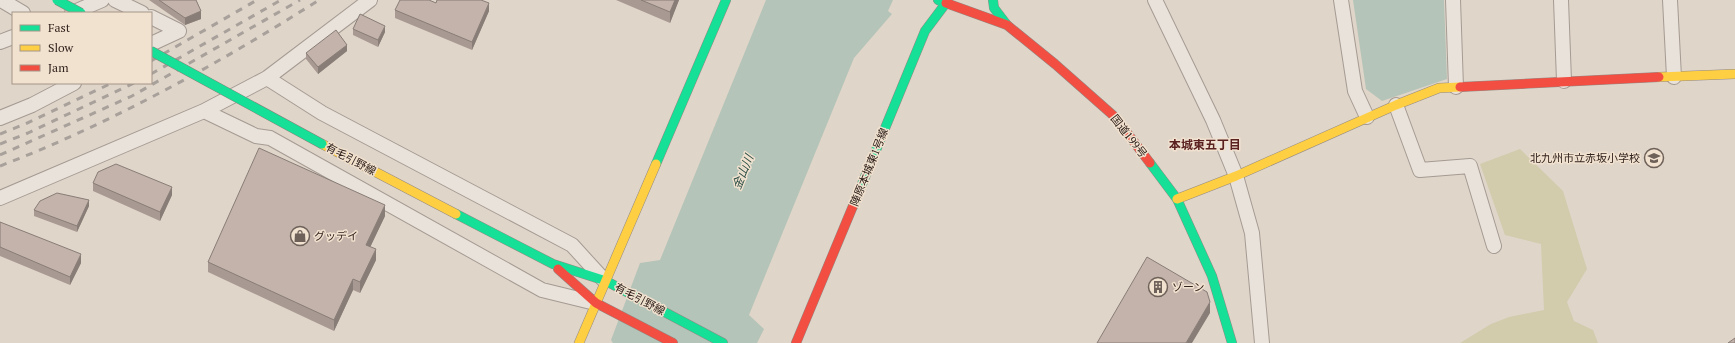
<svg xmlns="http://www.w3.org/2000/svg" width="1735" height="343" viewBox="0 0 1735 343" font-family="'PT Serif','Noto Sans JP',serif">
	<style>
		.green { fill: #d2cbac }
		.water { fill: #b5c4b8 }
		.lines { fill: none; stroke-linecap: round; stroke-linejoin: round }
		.street-casing { stroke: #a59b93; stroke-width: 16 }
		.fast-casing { stroke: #948a83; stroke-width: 10 }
		.slow-casing { stroke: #948a83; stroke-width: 10 }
		.jam-casing { stroke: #948a83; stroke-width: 10 }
		.street { stroke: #e8e2da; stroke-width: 14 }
		.fast { stroke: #16e098; stroke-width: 9 }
		.slow { stroke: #ffcf43; stroke-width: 9 }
		.jam { stroke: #f24e42; stroke-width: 9 }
		.rail { stroke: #a8a19b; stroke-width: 3; stroke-dasharray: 7 7; stroke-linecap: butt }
		.fast-bridge-casing { stroke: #8a8179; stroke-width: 10; stroke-linecap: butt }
		.fast-bridge { stroke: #16e098; stroke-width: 9 }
		.wall { fill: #a89a92 }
		.shaded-wall { fill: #887d77 }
		.building { fill: #c3b3aa; stroke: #887d77 }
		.labels { text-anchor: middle; stroke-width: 3; stroke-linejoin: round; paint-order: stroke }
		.street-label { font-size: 11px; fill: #31231d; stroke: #f1e1cf }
		.poi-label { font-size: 11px; fill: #31231d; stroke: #f1e1cf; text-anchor: start }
		.neighbourhood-label { font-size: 12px; font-weight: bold; fill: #5a2120; stroke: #f1e1cf }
		.water-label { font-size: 12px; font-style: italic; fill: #2d5047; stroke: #f1e1cf }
	</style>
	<rect width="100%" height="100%" fill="#e0d5c9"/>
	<path class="green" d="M1520,149L1563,191L1587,269L1567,302L1574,321L1593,330L1598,343H1460L1491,324L1509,317L1544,310L1541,244L1505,235L1480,164Z"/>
	<path class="water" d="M766,0H893L888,11L892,14L854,58L749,315L764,329L757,343H613L611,340L640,263L660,260Z
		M1353,0H1444L1447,79L1382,101L1366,89Z"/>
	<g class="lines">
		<defs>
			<path id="street" d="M1,0L23,13
				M115,0L142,13
				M1155,0L1213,120L1236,176L1252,233L1262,343
				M1341,0L1355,91L1367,117
				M1453,0L1456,87
				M1561,0L1564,81
				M1670,0L1674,77
				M72,13L102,0
				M151,17L179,31L151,44
				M0,42L13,37
				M267,78L322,113L572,245L603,279
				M1396,105L1420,170L1470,166L1494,246
				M204,111L256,136L270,138L542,290L591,302
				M0,118L32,105L74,83
				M0,198L204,111L267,78L370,0"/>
			<path id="fast" d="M993,0L994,8L1007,25
				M1150,163L1177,199L1212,276L1232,343
				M656,164L726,0
				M853,206L925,31L946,3L938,0
				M456,214L553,264L606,281L723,343"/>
			<path id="slow" d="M1659,77L1735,74
				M322,144L456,214
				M1177,199L1236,176L1396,105L1439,88L1460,87
				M579,343L656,164"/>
			<path id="jam" d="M948,0L946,3L1007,25L1055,64L1115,117L1150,163
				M1460,87L1659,77
				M558,269L596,303L673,343
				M796,343L853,206"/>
		</defs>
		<use href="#street" class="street-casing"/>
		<use href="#fast" class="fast-casing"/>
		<use href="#slow" class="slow-casing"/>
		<use href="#jam" class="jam-casing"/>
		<use href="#street" class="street"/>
		<use href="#fast" class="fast"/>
		<use href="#slow" class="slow"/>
		<use href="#jam" class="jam"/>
		<path class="rail" d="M151,61L257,0
			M151,74L281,0
			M0,134L25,124L112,83
			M0,144L28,133L134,83
			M0,155L132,96L300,0
			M0,166C112,123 218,64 319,0"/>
		<defs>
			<path id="fast-bridge" d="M57,0L81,13
				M151,51L322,144"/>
		</defs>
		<use href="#fast-bridge" class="fast-bridge-casing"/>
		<use href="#fast-bridge" class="fast-bridge"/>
	</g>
	<path class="wall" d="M149,0H196L201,19L185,25Z
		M616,0H679L670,23Z
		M436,3L489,11L472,50L395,18V10Z
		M353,29L385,32L378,47L353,35Z
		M347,51L318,74L306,59V53Z
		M93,183L172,195L160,221L93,191Z
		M89,206L77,232L34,216V210Z
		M385,216L370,247L376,260L360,293L353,290L334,331L208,272V262Z
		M0,222L81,263L70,285L0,256Z"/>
	<path class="shaded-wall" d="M675,0H679L670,23V12Z
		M489,3V11L472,50V42Z
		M201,11V19L185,25V18Z
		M385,26V32L378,47V40Z
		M347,45V51L318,74V67Z
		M172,187V195L160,221V212Z
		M89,200V206L77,232V226Z
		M385,205V216L366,256V245Z
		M376,249V260L360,293V282Z
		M81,254V263L70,285V277Z
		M353,279V290L334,331V320Z
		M1210,302V313L1192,343H1186Z"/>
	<path class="building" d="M159,0H196L201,11L185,18Z
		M400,0H429L436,3L437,0H481L489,3L472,42L395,10Z
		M641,0H675L670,12Z
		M360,14L385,26L378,40L353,29Z
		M336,30L347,45L318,67L306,53Z
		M259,148L385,205L366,245L376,249L360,282L353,279L334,320L208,262Z
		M116,164L172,187L160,212L93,183L98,172Z
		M57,193L89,200L77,226L34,210L40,201Z
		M0,222L81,254L70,277L0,247Z
		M1147,257L1207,292L1210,302L1186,343H1097Z
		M1735,338V343H1728Z"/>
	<defs>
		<symbol id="school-ring" viewBox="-11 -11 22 22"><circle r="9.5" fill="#f1e1cf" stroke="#6e6159" stroke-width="1.5"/><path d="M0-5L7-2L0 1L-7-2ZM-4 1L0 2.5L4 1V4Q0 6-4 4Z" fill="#6e6159"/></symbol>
		<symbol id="shop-ring" viewBox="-11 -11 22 22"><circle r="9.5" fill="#f1e1cf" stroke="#6e6159" stroke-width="1.5"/><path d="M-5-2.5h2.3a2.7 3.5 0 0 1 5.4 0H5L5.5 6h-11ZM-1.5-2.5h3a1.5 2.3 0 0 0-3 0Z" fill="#6e6159"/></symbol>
		<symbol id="building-ring" viewBox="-11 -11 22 22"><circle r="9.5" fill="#f1e1cf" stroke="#6e6159" stroke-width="1.5"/><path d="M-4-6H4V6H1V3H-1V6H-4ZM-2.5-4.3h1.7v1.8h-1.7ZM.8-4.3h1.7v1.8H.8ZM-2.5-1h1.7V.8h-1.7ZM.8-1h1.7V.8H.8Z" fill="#6e6159"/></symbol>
	</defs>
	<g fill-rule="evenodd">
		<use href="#school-ring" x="1643" y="147" width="22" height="22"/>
		<use href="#shop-ring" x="289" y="225" width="22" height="22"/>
		<use href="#building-ring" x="1147" y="276" width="22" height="22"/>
	</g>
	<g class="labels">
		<g class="street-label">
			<text transform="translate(1129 136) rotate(52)" y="4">国道199号</text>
			<text transform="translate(351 159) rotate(28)" y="4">有毛引野線</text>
			<text transform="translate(869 167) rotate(-68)" y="4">陣原本城東1号線</text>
			<text transform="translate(640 299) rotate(28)" y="4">有毛引野線</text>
		</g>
		<g class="poi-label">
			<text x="1640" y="162" text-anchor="end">北九州市立赤坂小学校</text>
			<text x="314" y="240">グッデイ</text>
			<text x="1172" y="291">ゾーン</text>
		</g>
		<g class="neighbourhood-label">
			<text x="1205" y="149">本城東五丁目</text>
		</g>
		<g class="water-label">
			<text transform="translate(743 172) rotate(-68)" y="4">金山川</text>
		</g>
	</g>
	<rect x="12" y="12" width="140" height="72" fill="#f1e1cf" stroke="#a49588"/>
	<rect x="20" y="25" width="20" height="6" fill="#16e098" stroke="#a49588"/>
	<text x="48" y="32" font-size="12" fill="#31231d">Fast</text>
	<rect x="20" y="45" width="20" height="6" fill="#ffcf43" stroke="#a49588"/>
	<text x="48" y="52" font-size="12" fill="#31231d">Slow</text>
	<rect x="20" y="65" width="20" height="6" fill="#f24e42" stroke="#a49588"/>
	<text x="48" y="72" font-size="12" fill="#31231d">Jam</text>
</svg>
